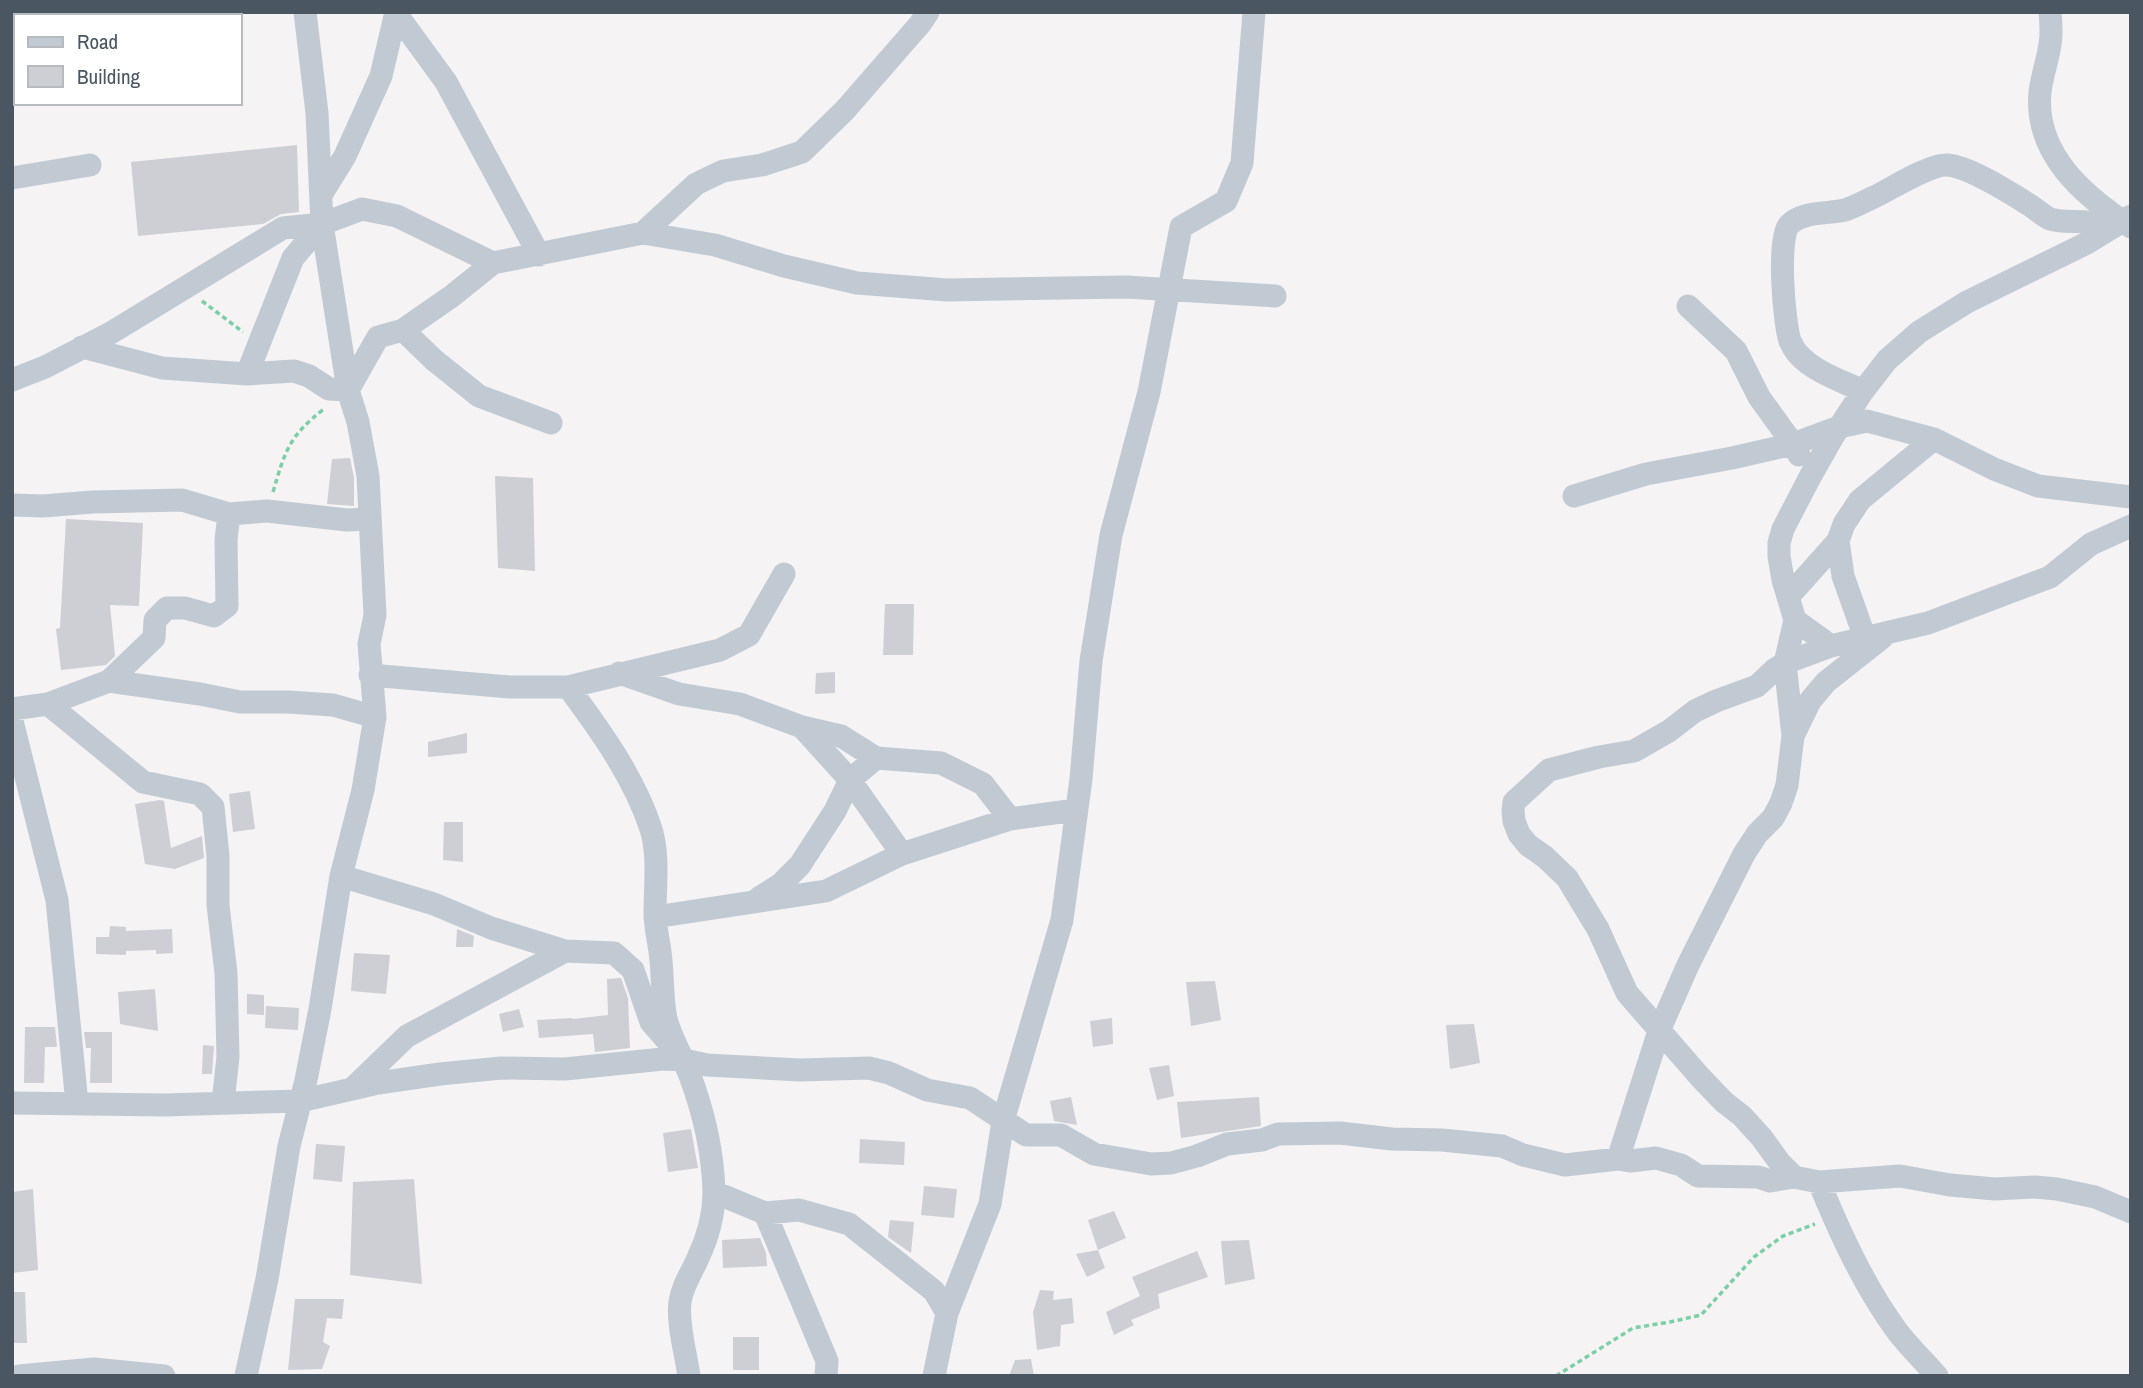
<svg xmlns="http://www.w3.org/2000/svg" width="2143" height="1388" viewBox="0 0 2143 1388" font-family="'Archivo Narrow',sans-serif">
	<style>
		.building { fill: #cdcfd5 }
		.lines { fill: none; stroke-linecap: round; stroke-linejoin: round }
		.path { stroke: #7ad0a6; stroke-width: 3.5; stroke-dasharray: 5 3.5; stroke-linecap: butt }
		.street { stroke: #c1cad2; stroke-width: 23 }
	</style>
	<rect width="100%" height="100%" fill="#f5f3f3"/>
	<path class="building" d="M297,145L299,212L281,214L263,224L138,236L131,162Z
		M350,458L354,478V506L327,504L332,459Z
		M495,476L533,478L535,571L498,568Z
		M66,519L143,523L139,606L110,605L115,656L106,665L61,670L56,629L60,628Z
		M885,604H914L913,655H883Z
		M835,672V693L815,694L816,673Z
		M467,733V753L428,757V742Z
		M250,791L255,829L233,832L229,794Z
		M160,800L164,801L171,848L202,836L204,858L175,869L145,864L135,804Z
		M444,822H463V862L443,860Z
		M110,926L126,927V931L172,929L173,953L156,954V950L126,951V955L96,954V937H109Z
		M457,929L474,936L473,947H456Z
		M354,953L390,955L386,994L351,991Z
		M621,978L628,998L630,1048L595,1052L593,1034L539,1038L537,1020L572,1018L573,1019L608,1015L607,979Z
		M1215,981L1221,1020L1191,1026L1186,982Z
		M155,989L158,1031L120,1024L118,992Z
		M247,994L264,995V1015L247,1014Z
		M266,1006L299,1008L298,1030L265,1028Z
		M519,1009L524,1027L503,1032L499,1014Z
		M1112,1018L1113,1044L1093,1047L1090,1021Z
		M1474,1024L1480,1063L1450,1069L1446,1025Z
		M25,1027H55L57,1047H45L44,1083H24Z
		M84,1032H112V1083H90L91,1048H86Z
		M203,1045L214,1046L212,1074H202Z
		M1169,1065L1174,1096L1157,1100L1149,1068Z
		M1071,1097L1077,1125L1054,1121L1050,1101Z
		M1259,1097L1261,1126L1181,1138L1177,1102Z
		M691,1129L698,1168L668,1172L663,1133Z
		M860,1139L905,1142L904,1165L859,1163Z
		M316,1144L345,1146L342,1182L313,1179Z
		M414,1179L422,1284L350,1275L353,1182Z
		M924,1186L957,1189L954,1218L921,1215Z
		M33,1189L38,1270L12,1273V1192Z
		M1114,1211L1126,1238L1098,1250L1088,1220Z
		M890,1220L914,1222L911,1253L888,1237Z
		M760,1238L766,1253L767,1266L723,1268L722,1240Z
		M1249,1240L1255,1279L1225,1285L1221,1241Z
		M1098,1250L1105,1268L1087,1277L1076,1254Z
		M1197,1251L1208,1277L1158,1294L1160,1308L1131,1320L1134,1325L1114,1335L1106,1312L1140,1296L1132,1277Z
		M1040,1290L1054,1291L1053,1300L1072,1298L1074,1323L1061,1325L1060,1346L1037,1350L1033,1312Z
		M12,1292H25L27,1343H12Z
		M295,1299H344L342,1319L327,1318L323,1342L330,1346L322,1369L288,1370Z
		M733,1337H759V1370H733Z
		M1031,1359L1034,1376H1009L1015,1360Z"/>
	<g class="lines">
		<path class="path" d="M202,301L243,332
			M273,492C285,451 289,436 324,409
			M1556,1376L1633,1328L1670,1322L1701,1315L1754,1257L1783,1236L1815,1224"/>
		<path class="street" d="M395,12L446,82L539,255
			M2050,12C2051,23 2052,34 2050,44C2048,60 2042,75 2040,92C2034,154 2084,196 2131,227
			M12,178L90,165
			M321,195L345,156L381,76L396,12
			M643,233L696,184L723,171L762,165L802,152L845,110L920,24L928,12
			M1688,306L1736,351L1759,397L1793,444L1799,455
			M403,330L434,360L479,396L551,423
			M82,347L162,368L247,374L293,258L322,224
			M247,374L294,371L309,376L329,389L348,390L378,337L403,330L452,296L493,263L643,233L715,245L784,266L857,283L947,290L1126,287L1275,296
			M12,380L45,367L109,334L283,228L322,224L362,209L397,216L493,263
			M1863,391C1842,381 1814,372 1798,354C1795,351 1792,345 1790,341C1784,323 1777,239 1789,225C1802,211 1828,214 1845,210C1854,207 1865,201 1874,197C1891,189 1930,164 1947,165C1968,166 2009,192 2028,204C2035,208 2043,216 2050,219C2070,225 2090,216 2107,230
			M1574,496L1646,474L1732,458L1793,444L1839,427L1867,421L1934,439L1994,469L2038,486L2131,497
			M12,505L43,506L93,502L182,500L229,514L267,511L347,520L370,519
			M1838,541L1843,576L1865,638
			M1788,597L1838,541L1844,524L1860,500L1934,439
			M1795,620L1831,646
			M619,673L679,694L740,704L802,727L841,736L876,758L941,763L983,784L1010,819
			M370,675L510,687H568L720,650L749,635L784,574
			M109,681L200,694L240,702H288L333,705L375,717
			M568,687C600,730 634,777 651,829C659,855 655,886 655,913C655,929 660,945 661,961C663,980 662,1000 666,1019C671,1038 681,1054 689,1073C703,1110 713,1152 714,1192C714,1215 708,1237 698,1258C692,1272 682,1286 680,1302C677,1323 686,1354 689,1376
			M48,704L143,782L200,794L213,807L218,856V905L226,973L228,1057L223,1102
			M12,709L48,704L109,681L154,638L155,620L167,608H185L214,616L227,606L226,540L229,514
			M12,721L57,900L77,1104
			M802,727L850,780L902,854
			M1793,736L1810,701L1826,682L1883,637
			M341,876L434,904L491,928L565,951L614,953L633,970L651,1022L670,1044
			M759,898L781,884L800,865L835,811L850,780L876,758
			M655,917L826,891L902,854L1010,819L1076,810
			M352,1089L407,1036L565,951
			M12,1103L165,1105L300,1101L378,1083L440,1074L501,1068L565,1069L663,1059L684,1060L707,1065L800,1070L869,1068L889,1073L927,1090L970,1098L1026,1135H1061L1094,1154L1151,1164L1171,1163L1197,1156L1227,1144L1262,1140L1278,1134L1340,1133L1392,1139L1442,1140L1502,1146L1523,1155L1565,1165L1618,1159L1630,1161L1656,1158L1681,1165L1698,1176L1758,1177L1770,1181L1794,1177L1819,1182L1900,1176L1950,1185L1995,1189L2035,1187L2057,1189L2095,1197L2131,1212
			M1618,1159L1659,1031L1688,965L1744,854L1757,834L1773,818L1781,803L1787,785L1793,736L1785,663L1795,620L1783,580L1779,556V543L1783,529L1810,477L1832,438L1863,391L1887,360L1919,332L1967,302L2087,243L2131,216
			M1794,1177L1780,1163L1762,1138L1742,1116L1724,1102L1700,1077L1627,993L1598,929L1567,878L1545,857L1528,845L1519,834L1514,821L1513,811L1514,802L1549,770L1599,757L1634,751L1669,731L1695,711L1716,701L1757,686L1774,670L1785,663L1831,646L1928,623L2050,577L2091,544L2131,526
			M1819,1182C1840,1233 1864,1286 1897,1331C1909,1347 1924,1361 1937,1376
			M714,1192L765,1213L827,1361L826,1376
			M765,1213L799,1210L849,1224L934,1291L947,1313
			M19,1376L94,1369L164,1376
			M246,1376L267,1279L289,1146L306,1080L320,1009L341,876L363,790L375,717L369,644L375,615L368,476L358,422L348,390L322,224L317,113L305,12
			M934,1376L947,1313L990,1204L1003,1121L1062,920L1081,779L1091,661L1111,535L1149,392L1181,227L1226,201L1242,163L1254,12"/>
	</g>
	<rect width="2143" height="1388" fill="none" stroke="#4a5661" stroke-width="28"/>
	<rect x="14" y="14" width="228" height="91" fill="#ffffff" stroke="#b7bbc0" stroke-width="2"/>
	<rect x="28" y="37" width="35" height="10" fill="#c1cad2" stroke="#b7bbc0" stroke-width="2"/>
	<text x="77" y="49" font-size="21" fill="#4a5661">Road</text>
	<rect x="28" y="66" width="35" height="21" fill="#cdcfd5" stroke="#b7bbc0" stroke-width="2"/>
	<text x="77" y="84" font-size="21" fill="#4a5661">Building</text>
</svg>
